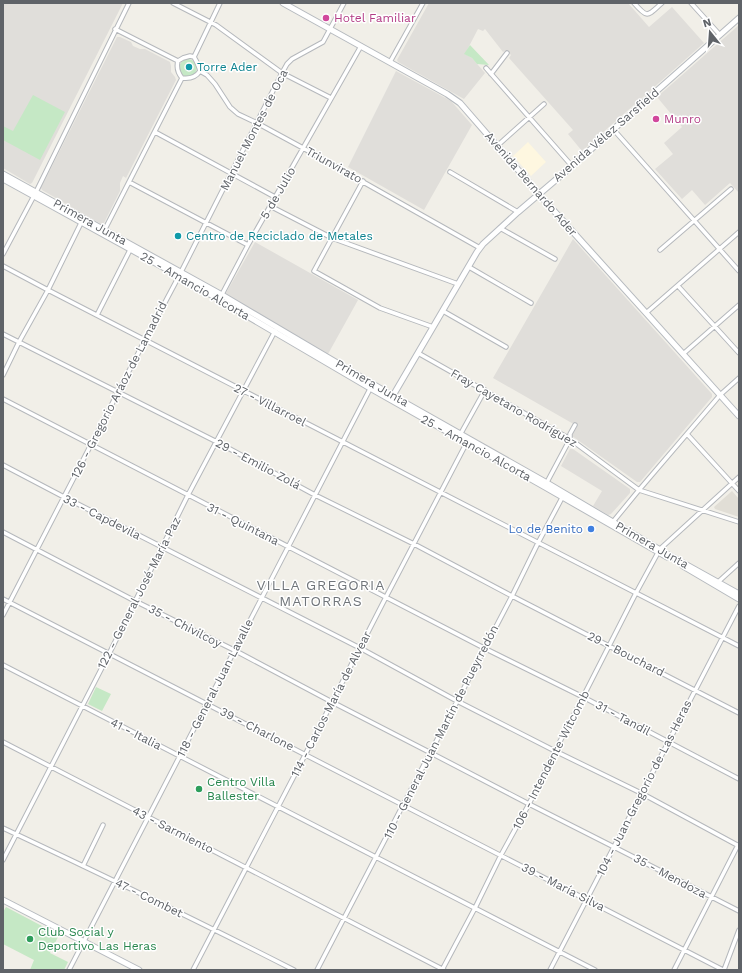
<svg xmlns="http://www.w3.org/2000/svg" width="742" height="973" viewBox="0 0 742 973" font-family="'Work Sans',sans-serif">
	<style>
		.commercial { fill: #fef7e0 }
		.industrial { fill: #e0deda }
		.education { fill: #e1ded6 }
		.green { fill: #c5e8c5 }
		.lines { fill: none; stroke-linecap: round; stroke-linejoin: round }
		.street-casing { stroke: #b5b8bc; stroke-width: 5.5 }
		.secondary-casing { stroke: #b6babf; stroke-width: 7 }
		.street { stroke: #fff; stroke-width: 3.5 }
		.secondary { stroke: #fff; stroke-width: 5 }
		.hotel-dot { fill: #d1479c; stroke: #fff; stroke-width: 1.5 }
		.culture-dot { fill: #0f9aa8; stroke: #fff; stroke-width: 1.5 }
		.shop-dot { fill: #3f7fe0; stroke: #fff; stroke-width: 1.5 }
		.leisure-dot { fill: #2e9e5b; stroke: #fff; stroke-width: 1.5 }
		.labels { text-anchor: middle; stroke-width: 3; stroke-linejoin: round; paint-order: stroke }
		.hotel-label { font-size: 12px; fill: #b23c85; stroke: #fff; text-anchor: start }
		.culture-label { font-size: 12px; fill: #0d838f; stroke: #fff; text-anchor: start }
		.street-label { font-size: 12px; fill: #5f6368; stroke: #fff }
		.shop-label { font-size: 12px; fill: #366cbe; stroke: #fff; text-anchor: end }
		.leisure-label { font-size: 12px; fill: #27864d; stroke: #fff; text-anchor: start }
		.quarter-label { font-size: 14px; letter-spacing: 1px; fill: #70757a; stroke: #fff }
	</style>
	<rect width="100%" height="100%" fill="#f1efe8"/>
	<path class="commercial" d="M528,142L546,162L531,176L513,156Z"/>
	<path class="industrial" d="M3,3H123L32,183L30,184L3,168Z
		M429,3H628L649,27L672,7L704,43L582,151L568,134L573,130L509,58L511,55L506,50L503,52L485,29L483,31L478,29L465,54L472,58L485,73L464,99L398,62L397,60Z
		M739,25V193L730,183L705,205L692,190L682,199L655,169L673,154L664,143L682,127L657,97Z
		M117,37H120L131,42L133,46L140,49H145L170,62L171,66V72L175,77L176,80L126,178L123,176L120,183V191L104,223L101,224L42,190L41,188Z
		M396,71L451,101L472,125L424,210L348,167Z
		M573,239L712,394V397L640,482H637L572,436L577,426L493,378Z
		M255,242L358,300L328,354L227,296L226,293Z
		M570,449H573L630,489V493L611,514L608,515L593,506L602,491L561,466Z"/>
	<path class="education" d="M732,491L739,499V517L715,509L714,507Z"/>
	<path class="green" d="M470,45L489,65L477,64L472,58L464,54Z
		M179 68a9 9 0 1 1 18 0a9 9 0 1 1-18 0Z
		M33,95L65,112L40,160L3,140V126L13,131Z
		M96,687L111,694L102,711L88,704Z
		M6,907L59,935L50,953L68,962L64,970H30L34,960L3,944V912Z"/>
	<g class="lines">
		<defs>
			<path id="street" d="M173,3L216,25L282,73L331,98
				M634,3C648,19 647,16 662,3
				M691,3L720,35
				M115,29L178,61
				M190,56L194,57C197,62 199,66 200,71C196,77 189,79 182,78C178,73 176,68 178,61L183,58Z
				M194,57L220,3
				M390,62L423,3
				M486,68L572,166
				M200,71L207,75L215,84L230,107L238,114L257,123L303,148L480,248
				M491,74L507,53
				M613,129L739,271
				M155,132L275,197
				M497,146L544,104
				M450,172L518,212
				M363,181L314,271L380,308L433,327
				M129,182L248,245
				M270,206L332,238L458,284
				M500,228L555,259
				M104,231L182,78
				M660,250L731,189
				M3,254L36,192L129,3
				M3,266L48,290L739,646
				M469,267L531,303
				M678,286L739,353
				M219,300L248,245L361,46
				M443,311L506,347
				M646,313L739,232
				M97,315L131,248
				M3,334L217,442L315,495L414,544L512,596L739,713
				M418,353L570,439L639,490L739,522
				M683,354L739,305
				M3,375L19,342L48,290L82,221
				M3,399L484,648L583,697L739,779
				M687,434L739,491
				M460,435L485,390
				M3,465L64,497L360,648L457,701L555,751L641,793L739,846
				M546,484L570,439V434L575,425
				M612,523L639,490L715,401L720,395L739,378
				M3,532L135,601L234,650L332,702L431,753L529,804L614,847L739,911
				M717,583L739,563
				M3,599L723,970
				M3,615L145,340L179,276L282,73L287,64L292,59L323,42L344,3
				M3,665L595,970
				M3,742L444,970
				M3,828C101,874 198,921 294,970
				M3,860L109,654L188,495L275,331
				M83,866L103,825
				M69,970L371,387
				M193,970L305,755L386,597L467,442
				M317,970L512,596L538,543L563,496
				M442,970L475,908L501,855L529,804L555,751L583,697L636,593L660,549L739,477
				M550,970L739,606
				M674,970L738,845
				M724,970L739,930"/>
			<path id="secondary" d="M283,3L447,94L460,103L546,202L739,416
				M3,174L222,295L393,396L547,483L667,554L739,594
				M3,179L179,276L370,388L545,487L667,557
				M391,399L477,252L483,244L518,212L572,166L739,18
				M683,566L739,599
				M3,900L139,970"/>
		</defs>
		<use href="#street" class="street-casing"/>
		<use href="#secondary" class="secondary-casing"/>
		<use href="#street" class="street"/>
		<use href="#secondary" class="secondary"/>
	</g>
	<g class="hotel-dot">
		<circle cx="326" cy="18" r="4"/>
		<circle cx="656" cy="119" r="4"/>
	</g>
	<g class="culture-dot">
		<circle cx="189" cy="67" r="4"/>
		<circle cx="178" cy="236" r="4"/>
	</g>
	<circle class="shop-dot" cx="591" cy="529" r="4"/>
	<g class="leisure-dot">
		<circle cx="199" cy="789" r="4"/>
		<circle cx="30" cy="939" r="4"/>
	</g>
	<g class="labels">
		<g class="hotel-label">
			<text x="334" y="22">Hotel Familiar</text>
			<text x="664" y="123">Munro</text>
		</g>
		<g class="culture-label">
			<text x="197" y="71">Torre Ader</text>
			<text x="186" y="240">Centro de Reciclado de Metales</text>
		</g>
		<g class="street-label">
			<text transform="translate(254 130) rotate(-63)" y="4">Manuel Montes de Oca</text>
			<text transform="translate(606 135) rotate(-41)" y="4">Avenida Vélez Sarsfield</text>
			<text transform="translate(334 165) rotate(29)" y="4">Triunvirato</text>
			<text transform="translate(531 184) rotate(49)" y="4">Avenida Bernardo Ader</text>
			<text transform="translate(278 193) rotate(-60)" y="4">5 de Julio</text>
			<text transform="translate(90 222) rotate(29)" y="4">Primera Junta</text>
			<text transform="translate(195 286) rotate(30)" y="4">25 - Amancio Alcorta</text>
			<text transform="translate(372 383) rotate(30)" y="4">Primera Junta</text>
			<text transform="translate(119 390) rotate(-63)" y="4">126 - Gregorio Aráoz de Lamadrid</text>
			<text transform="translate(270 405) rotate(27)" y="4">27 - Villarroel</text>
			<text transform="translate(514 408) rotate(30)" y="4">Fray Cayetano Rodríguez</text>
			<text transform="translate(476 448) rotate(29)" y="4">25 - Amancio Alcorta</text>
			<text transform="translate(258 464) rotate(28)" y="4">29 - Emilio Zolá</text>
			<text transform="translate(102 517) rotate(27)" y="4">33 - Capdevila</text>
			<text transform="translate(243 524) rotate(27)" y="4">31 - Quintana</text>
			<text transform="translate(652 545) rotate(30)" y="4">Primera Junta</text>
			<text transform="translate(139 593) rotate(-63)" y="4">122 - General José María Paz</text>
			<text transform="translate(185 626) rotate(27)" y="4">35 - Chivilcoy</text>
			<text transform="translate(626 654) rotate(27)" y="4">29 - Bouchard</text>
			<text transform="translate(215 688) rotate(-63)" y="4">118 - General Juan Lavalle</text>
			<text transform="translate(331 704) rotate(-63)" y="4">114 - Carlos María de Alvear</text>
			<text transform="translate(623 718) rotate(28)" y="4">31 - Tandil</text>
			<text transform="translate(257 729) rotate(27)" y="4">39 - Charlone</text>
			<text transform="translate(441 732) rotate(-63)" y="4">110 - General Juan Martín de Pueyrredón</text>
			<text transform="translate(136 734) rotate(27)" y="4">41 - Italia</text>
			<text transform="translate(551 760) rotate(-63)" y="4">106 - Intendente Witcomb</text>
			<text transform="translate(644 788) rotate(-63)" y="4">104 - Juan Gregorio de Las Heras</text>
			<text transform="translate(173 830) rotate(27)" y="4">43 - Sarmiento</text>
			<text transform="translate(670 876) rotate(28)" y="4">35 - Mendoza</text>
			<text transform="translate(563 887) rotate(27)" y="4">39 - María Silva</text>
			<text transform="translate(149 898) rotate(26)" y="4">47 - Combet</text>
		</g>
		<g class="shop-label">
			<text x="583" y="533">Lo de Benito</text>
		</g>
		<g class="leisure-label">
			<text x="207" y="786">Centro Villa<tspan x="207" dy="14">Ballester</tspan></text>
			<text x="38" y="936">Club Social y<tspan x="38" dy="14">Deportivo Las Heras</tspan></text>
		</g>
		<g class="quarter-label">
			<text x="321" y="590">VILLA GREGORIA<tspan x="321" dy="16">MATORRAS</tspan></text>
		</g>
	</g>
	<rect width="742" height="973" fill="none" stroke="#5f6368" stroke-width="8"/>
	<g transform="translate(710 32) rotate(343)" stroke="#ffffff" stroke-width="3" paint-order="stroke">
	<path d="M0-3L7 15L0 10L-7 15Z" fill="#5f6368"/>
	<text y="-6" font-size="11" font-weight="bold" text-anchor="middle" fill="#5f6368">N</text>
	</g>
</svg>
